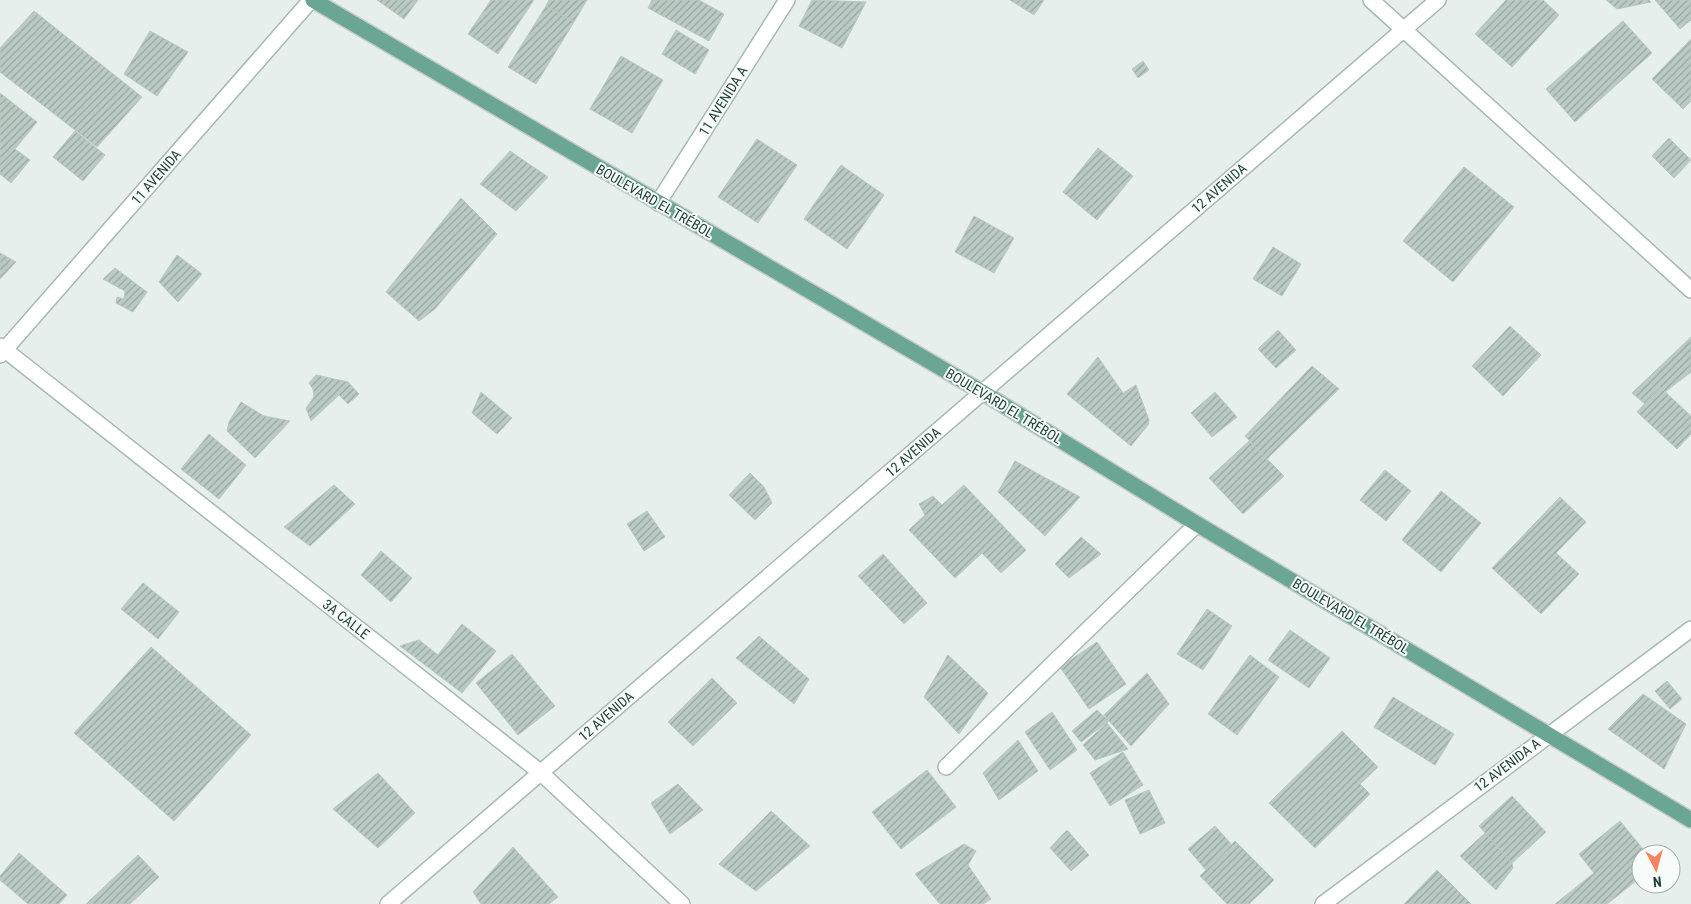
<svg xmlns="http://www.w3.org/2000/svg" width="1691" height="904" viewBox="0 0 1691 904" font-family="'Roboto Condensed',sans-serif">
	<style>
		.building { fill: url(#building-hatch); stroke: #b8c9c2 }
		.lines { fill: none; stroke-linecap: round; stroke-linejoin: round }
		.minor-casing { stroke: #a8b8b2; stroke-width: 18 }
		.major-casing { stroke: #c2cac8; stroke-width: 18 }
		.minor { stroke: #fff; stroke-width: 15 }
		.major { stroke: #6aa596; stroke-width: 15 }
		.labels { text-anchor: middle; stroke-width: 4; stroke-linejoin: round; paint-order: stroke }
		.street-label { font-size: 14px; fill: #24423a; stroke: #f7fbf9 }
	</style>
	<defs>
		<pattern id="building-hatch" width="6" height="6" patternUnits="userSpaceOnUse" patternTransform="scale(1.25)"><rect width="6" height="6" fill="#bbcac4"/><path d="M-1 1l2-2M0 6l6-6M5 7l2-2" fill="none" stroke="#98a6a0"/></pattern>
	</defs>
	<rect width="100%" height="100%" fill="#e6efeb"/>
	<path class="building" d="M377,0H418L404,19Z
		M491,0H534L498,54L468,34Z
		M549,0H587L574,22L546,6Z
		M652,0H699L724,14L709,41L648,8Z
		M812,0L866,2L842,48L799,26Z
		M1010,0H1044L1034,15Z
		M1506,0H1543L1559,15L1512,67L1475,34Z
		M1606,0H1649L1651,2L1617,9Z
		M1655,0H1691V20L1680,29Z
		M546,6L574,22L536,84L508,67Z
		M34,11L142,97L97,147L0,72V48Z
		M1623,21L1652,53L1575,122L1546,89Z
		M676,30L709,50L695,74L662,54Z
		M150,31L188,52L157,96L124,74Z
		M1691,39V101L1683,109L1652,79Z
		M621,56L663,80L632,133L590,109Z
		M1143,61L1149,70L1138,78L1132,69Z
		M0,93L37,122L15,149L30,160L11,183L0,174Z
		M75,131L105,155L83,181L53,157Z
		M1669,138L1691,160L1674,178L1652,156Z
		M757,139L797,165L758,223L718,197Z
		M1098,148L1133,176L1097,220L1063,192Z
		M510,151L548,177L516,211L480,184Z
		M841,165L884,195L847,249L804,219Z
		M1464,167L1514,207L1453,282L1403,241Z
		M461,198L497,234L435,309L419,321L386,292Z
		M974,216L1014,238L994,273L955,252Z
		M1273,247L1301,264L1282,296L1253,279Z
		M0,253L16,262L0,279Z
		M177,255L202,274L178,302L159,282Z
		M115,268L147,292L133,312L116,303L117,297L124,299L125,291L103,279Z
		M1510,326L1541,355L1503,396L1472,366Z
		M1278,330L1296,350L1276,368L1258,349Z
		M1691,337V372L1665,392L1660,387L1645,404L1632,393Z
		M1098,357L1123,393L1136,385L1149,420L1148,425L1131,446L1067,394Z
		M1312,366L1339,389L1267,459L1245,436Z
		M316,375L348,382L359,394L348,404L339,395L311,421L306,408L314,397L313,389L309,383Z
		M1660,387L1691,416V434L1677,449L1637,412Z
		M481,392L512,418L497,434L472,413Z
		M1215,392L1237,417L1212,437L1191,413Z
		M241,402L264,416L290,421L255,458L227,431L229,422Z
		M209,434L246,465L219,499L181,469Z
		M1249,441L1284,476L1243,514L1209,478Z
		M1015,461L1080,497L1045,536L998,492Z
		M1385,470L1411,491L1386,521L1360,500Z
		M750,473L764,487L772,503L755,520L729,495Z
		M334,485L355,504L310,546L284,527Z
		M964,485L1026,550L1001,573L982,553L955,578L909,530L925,515L919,504L933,496L942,505Z
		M1441,491L1481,523L1441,572L1402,540Z
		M1560,497L1586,522L1556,553L1579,574L1541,614L1492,568Z
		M647,511L665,537L644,551L627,524Z
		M1081,537L1101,554L1069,578L1055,564Z
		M381,551L412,578L391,602L361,575Z
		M883,554L927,603L904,624L858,576Z
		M143,583L179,612L158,639L121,609Z
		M1207,609L1232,626L1203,670L1177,654Z
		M462,624L496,651L462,693L400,646L419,640L438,655Z
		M1290,630L1330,658L1309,688L1268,660Z
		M759,636L809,679L794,704L736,658Z
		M1097,642L1126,684L1089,709L1060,667Z
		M151,647L251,735L174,821L74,733Z
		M512,654L555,706L518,735L476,683Z
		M948,655L988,693L959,734L924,697Z
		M1250,655L1279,677L1237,735L1208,714Z
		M1147,673L1169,704L1131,746L1104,715Z
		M712,678L737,703L693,746L668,722Z
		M1667,681L1682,699L1670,709L1655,691Z
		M1643,694L1686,724L1664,769L1608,729Z
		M1393,697L1454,734L1435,765L1374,727Z
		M1097,710L1109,721L1081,742L1072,731Z
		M1052,712L1077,750L1050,770L1025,732Z
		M1107,723L1128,749L1095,760L1083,745Z
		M1342,731L1378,767L1360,784L1370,794L1315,848L1269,803Z
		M1018,740L1038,771L999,800L983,773Z
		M1123,752L1143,785L1110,806L1090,773Z
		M927,770L956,807L901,849L872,812Z
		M378,773L415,813L378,848L333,809Z
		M678,784L703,810L670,834L651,803Z
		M1149,790L1165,823L1140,834L1125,800Z
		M1512,796L1546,832L1512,863L1479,826Z
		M771,811L810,846L756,891L719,864Z
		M1620,821L1647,854H1641V877L1607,904H1555L1594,873L1579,854Z
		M1215,826L1233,846L1206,870L1188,849Z
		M1067,830L1089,855L1071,871L1050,848Z
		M1485,833L1512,863L1513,868L1496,890L1460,856Z
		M1235,841L1274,880L1249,904H1227L1200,876Z
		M964,844L976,851L968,865L991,899L983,904H940L915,874Z
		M513,847L558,897L549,904H481L473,892Z
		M19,853L67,895L59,904H28L0,880V876Z
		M138,855L159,877L130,904H86Z
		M1437,870L1471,904H1404Z"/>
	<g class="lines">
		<defs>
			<path id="minor" d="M1371,0L1691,290
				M658,203L787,0
				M0,346L540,772L682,904
				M0,355L311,0
				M946,767L1197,524
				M388,904L1438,0
				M1323,904L1691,629"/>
			<path id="major" d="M313,0L982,392L1197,524L1691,820"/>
		</defs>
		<use href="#minor" class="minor-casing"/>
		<use href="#major" class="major-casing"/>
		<use href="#minor" class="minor"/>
		<use href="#major" class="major"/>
	</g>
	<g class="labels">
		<g class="street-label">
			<text transform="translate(723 101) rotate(-58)" y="5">11 AVENIDA A</text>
			<text transform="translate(156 177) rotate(-49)" y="5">11 AVENIDA</text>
			<text transform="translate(1219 188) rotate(-41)" y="5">12 AVENIDA</text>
			<text transform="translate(655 201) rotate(30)" y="5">BOULEVARD EL TRÉBOL</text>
			<text transform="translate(1004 406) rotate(31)" y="5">BOULEVARD EL TRÉBOL</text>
			<text transform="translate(913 452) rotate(-41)" y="5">12 AVENIDA</text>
			<text transform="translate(1351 616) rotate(31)" y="5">BOULEVARD EL TRÉBOL</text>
			<text transform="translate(346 619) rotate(38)" y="5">3A CALLE</text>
			<text transform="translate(606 716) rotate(-41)" y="5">12 AVENIDA</text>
			<text transform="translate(1507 765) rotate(-37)" y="5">12 AVENIDA A</text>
		</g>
	</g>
	<g transform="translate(1656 869) rotate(174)"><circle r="24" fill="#f7fbf9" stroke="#a3b1ad"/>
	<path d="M0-4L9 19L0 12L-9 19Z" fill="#f4845f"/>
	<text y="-8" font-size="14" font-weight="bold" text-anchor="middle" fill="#24423a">N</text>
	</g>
</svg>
